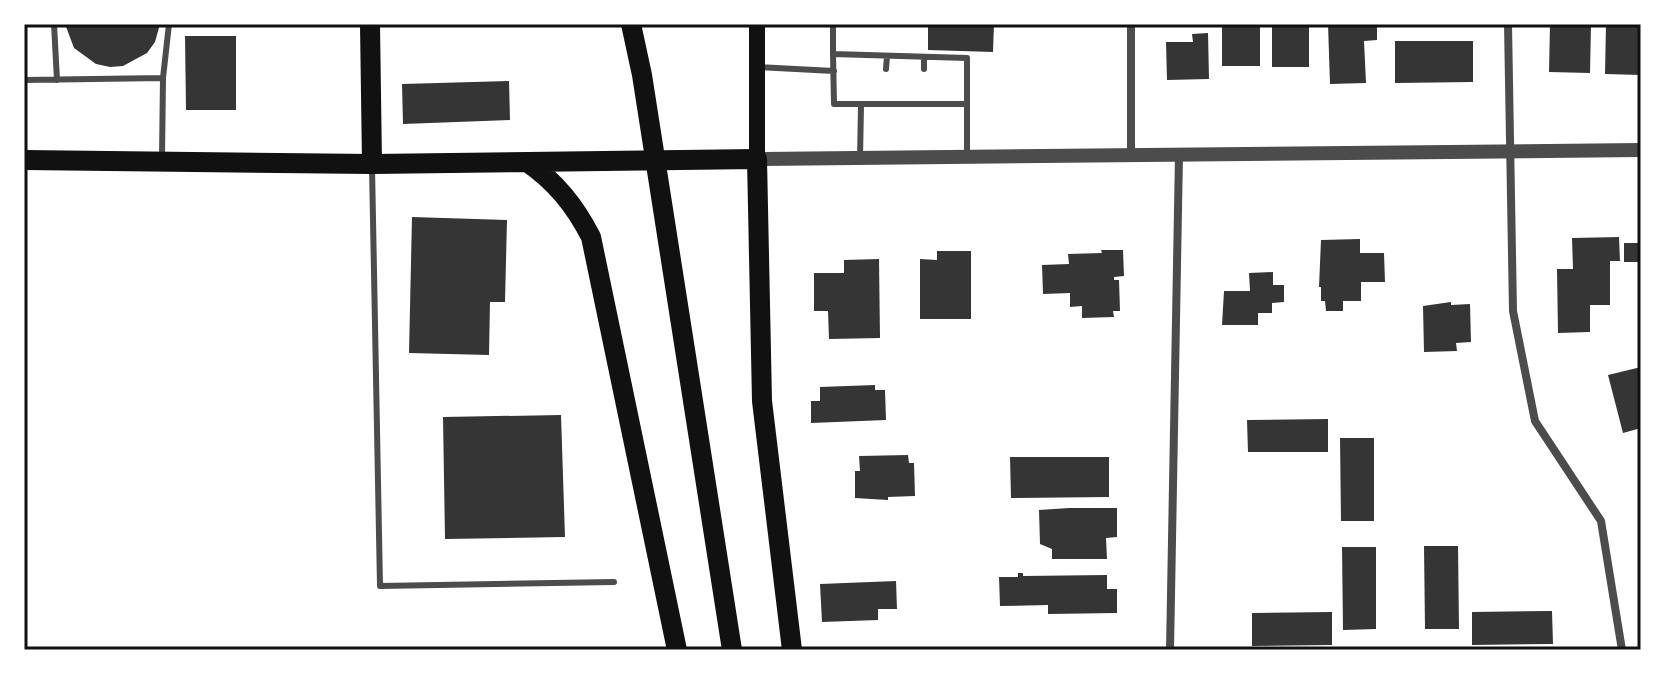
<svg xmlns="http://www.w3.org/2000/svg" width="1665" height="674" viewBox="0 0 1665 674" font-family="Signika,sans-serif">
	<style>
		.building { fill: #353535 }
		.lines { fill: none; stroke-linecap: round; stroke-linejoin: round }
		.service { stroke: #4c4c4c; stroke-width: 6 }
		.minor { stroke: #4c4c4c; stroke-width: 8 }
		.tertiary { stroke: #4c4c4c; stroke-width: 14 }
		.secondary { stroke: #111; stroke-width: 16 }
		.primary { stroke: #111; stroke-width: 20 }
		.neatline { fill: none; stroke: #111; stroke-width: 3 }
	</style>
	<rect width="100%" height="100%" fill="#fff"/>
	<path class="building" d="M65,24H160L155,42L147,53L123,66L110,67L96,64L74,48Z
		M928,24H994L993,52L928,50Z
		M1222,24H1260V66H1222Z
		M1272,24H1309V67H1272Z
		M1328,24H1377V40L1364,41L1366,83L1330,84Z
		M1550,24H1591L1590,73L1549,72Z
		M1606,24H1641V75L1605,74Z
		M1208,33L1209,79L1167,80L1166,42H1193L1192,34Z
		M185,36H236V110H186Z
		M1395,41H1473V82L1395,83Z
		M509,81L510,120L403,124L402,84Z
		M412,217L507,220L505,302H490L489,355L409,353Z
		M1619,237L1620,261H1610V305H1590V332L1558,333L1557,269H1573L1572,238Z
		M1360,239V253H1384L1385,282H1361V301H1343V311H1326L1325,301H1321V287H1319L1321,240Z
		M1624,243H1641V262H1624Z
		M1101,250H1123L1124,276L1114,277V280H1119L1120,311H1113L1114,317L1082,318V306L1070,307V293L1043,294L1042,265L1069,264L1068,254L1102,253Z
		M937,251H971V319H920V259L937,260Z
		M879,259L880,338L829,339L828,311H814V273H844V260Z
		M1273,272V285H1284V302L1272,303V313H1258V325H1222L1224,291H1250L1249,273Z
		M1451,302V305L1470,304L1471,342L1456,343L1457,351L1424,352L1423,306Z
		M1641,367V428L1623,433L1608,375Z
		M875,385V390H885L886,420L811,423V401H820V387Z
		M561,415L565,537L445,539L443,417Z
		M1328,419V452H1248L1247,420Z
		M1340,438H1374V521H1341Z
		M908,455L909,463H914L915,496L888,497V500L855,498V471H860L859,456Z
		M1010,457H1109V497L1011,498Z
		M1069,508H1117V537L1106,538L1107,559H1052V549L1040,544L1039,510Z
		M1424,546H1458L1459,629H1425Z
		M1342,547H1376V629L1343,630Z
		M1018,573H1023V576L1107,575V589H1117V613L1048,614V605L1000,606L999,577H1018Z
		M896,581L897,609H878V620L822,622L820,584Z
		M1552,611L1553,644L1472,645V612Z
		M1332,612V645L1252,646V613Z"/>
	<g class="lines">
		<path class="service" d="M54,24L57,80
			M833,24V54
			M924,57V69
			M758,67L834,71
			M886,69L887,56
			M163,78L169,24
			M24,80L163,78L162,157
			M967,157V58L833,54L834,104H967
			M860,158L861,106
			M372,167L380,586L614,582"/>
		<path class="minor" d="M1131,24V156
			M1508,24L1513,311L1535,421L1601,521L1622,650
			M1170,650L1179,155"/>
		<path class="tertiary" d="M757,159L1641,150"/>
		<path class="secondary" d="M757,24V159"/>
		<path class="primary" d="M370,24L372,164
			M631,24L642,75L732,650
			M24,160L372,164L757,159L762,401L792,650
			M527,162C556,182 575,206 591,237L677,650"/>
	</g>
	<rect width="1665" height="674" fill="none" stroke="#ffffff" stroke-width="52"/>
	<rect x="26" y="26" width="1613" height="622" class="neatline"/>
</svg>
